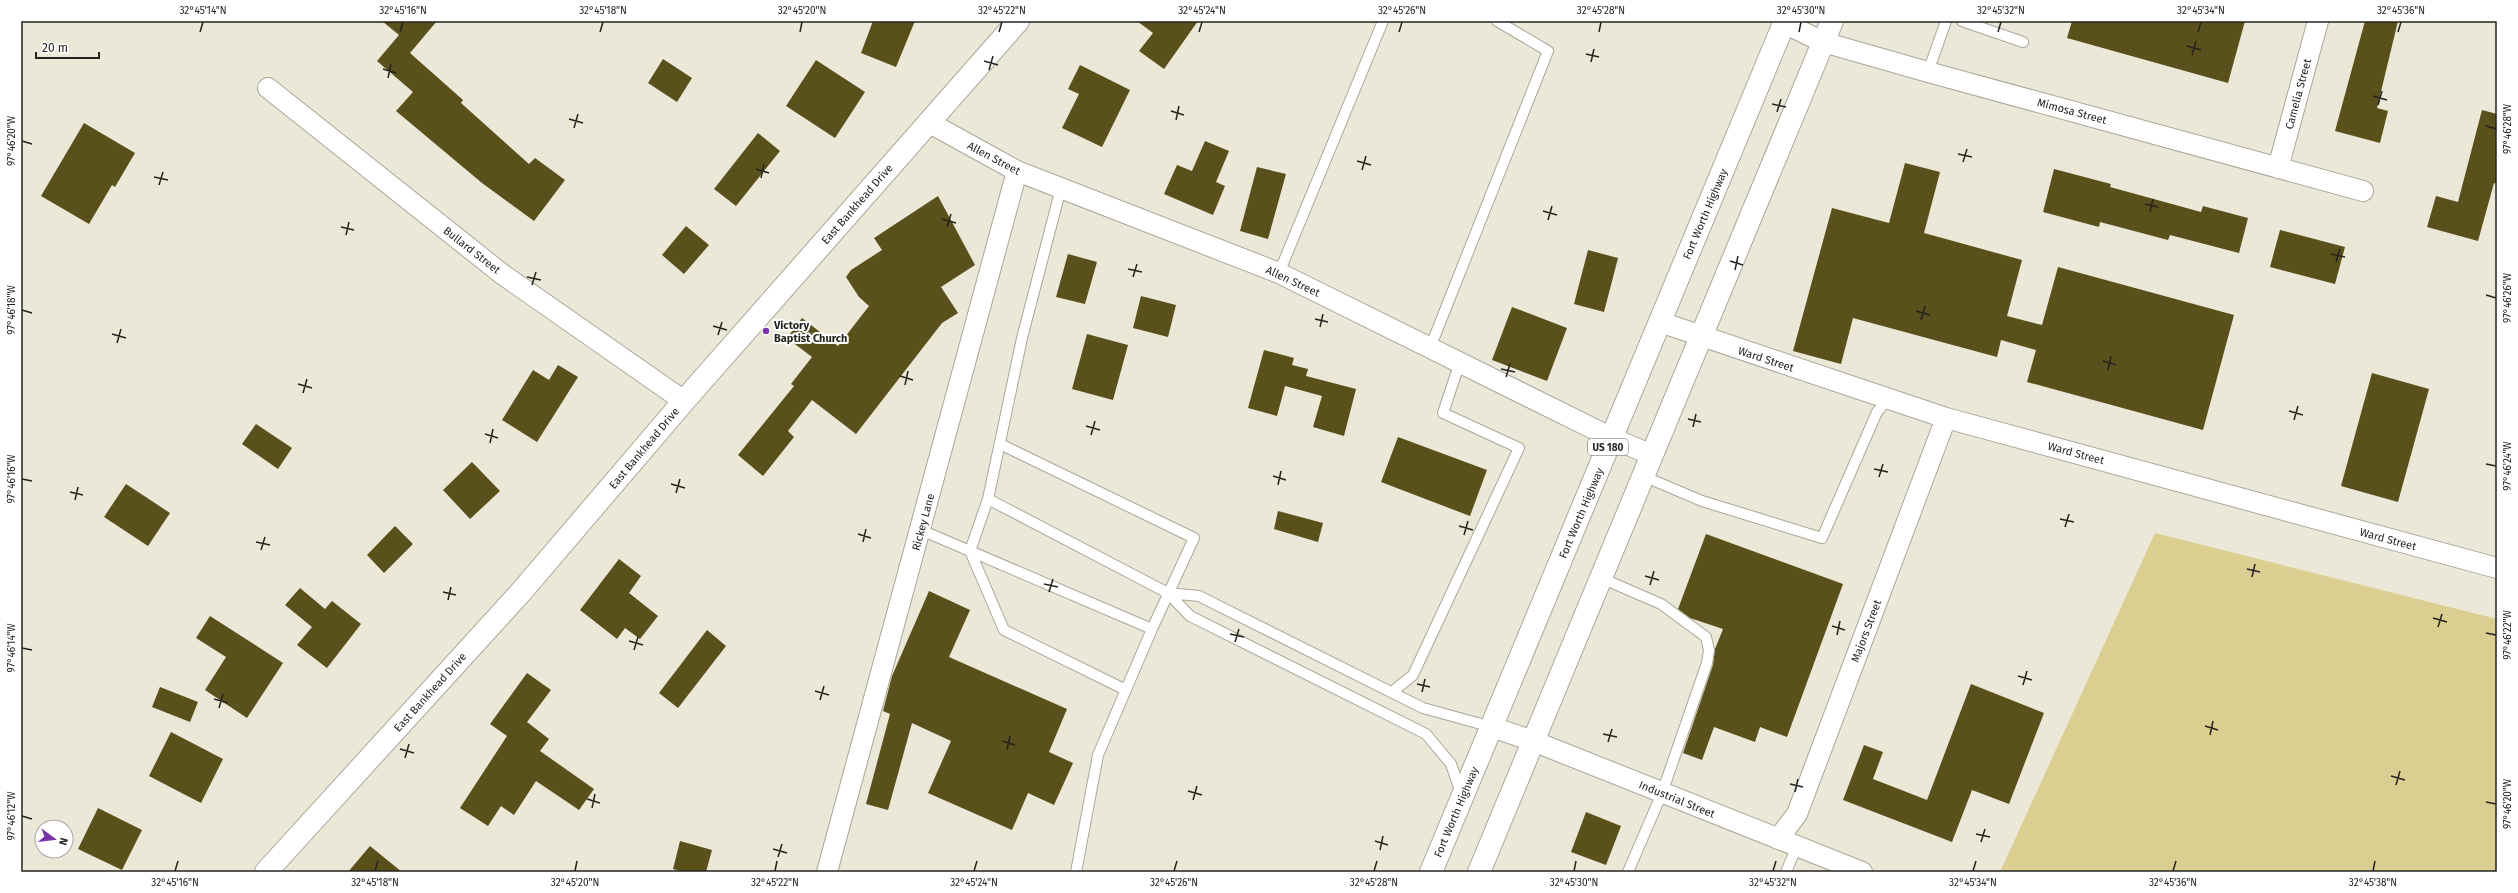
<svg xmlns="http://www.w3.org/2000/svg" width="2518" height="893" viewBox="0 0 2518 893" font-family="'Fira Sans',sans-serif">
	<style>
		.green { fill: #dace91 }
		.building { fill: #5a501b }
		.lines { fill: none; stroke-linecap: round; stroke-linejoin: round }
		.service-casing { stroke: #aaa798; stroke-width: 12 }
		.minor-casing { stroke: #aaa798; stroke-width: 22 }
		.tertiary-casing { stroke: #aaa798; stroke-width: 24 }
		.primary-casing { stroke: #aaa798; stroke-width: 24 }
		.service { stroke: #fff; stroke-width: 10 }
		.minor { stroke: #fff; stroke-width: 20 }
		.tertiary { stroke: #fff; stroke-width: 22 }
		.primary { stroke: #fff; stroke-width: 22 }
		.ticks { fill: none; stroke: #24231e; stroke-width: 1.5 }
		.poi-dot { fill: #7833a6; stroke: #fff; stroke-width: 1.5 }
		.labels { text-anchor: middle; stroke-width: 4; stroke-linejoin: round; paint-order: stroke }
		.shield { fill: #fff; stroke: #666562; stroke-width: 1 }
		.shield-label { font-size: 10px; font-weight: bold; fill: #24231e }
		.street-label { font-size: 11px; fill: #24231e; stroke: #fff }
		.poi-label { font-size: 11px; font-weight: bold; fill: #24231e; stroke: #fff; text-anchor: start }
		.neatline { fill: none; stroke: #24231e; stroke-width: 1.5 }
		.ticks-label { font-size: 10px; text-anchor: middle; fill: #24231e }
	</style>
	<rect width="100%" height="100%" fill="#ebe8d8"/>
	<path class="green" d="M2155,533L2497,619V872H2000Z"/>
	<path class="building" d="M382,21H437L410,53L463,100L461,103L529,164L535,158L565,180L534,221L482,183L396,111L413,92L377,61L399,35Z
		M873,21H915L896,67L861,53Z
		M1137,21H1198L1164,69L1139,51L1153,33Z
		M2072,21H2245L2228,83L2067,38Z
		M2365,21H2398L2377,108L2388,111L2380,143L2335,131Z
		M663,59L692,78L677,102L648,83Z
		M816,60L865,92L835,138L786,106Z
		M1080,65L1130,90L1102,147L1062,128L1079,94L1068,89Z
		M2482,110L2497,114V184L2494,183L2478,241L2427,227L2436,196L2458,202Z
		M84,123L135,153L115,187L112,185L89,224L41,196Z
		M758,133L780,151L736,206L714,189Z
		M1205,141L1229,151L1216,182L1225,186L1213,215L1164,194L1177,165L1192,171Z
		M1905,163L1940,172L1924,233L2022,260L2007,316L2042,325L2058,267L2234,315L2203,430L2027,382L2036,350L2001,340L1997,357L1853,318L1841,364L1793,351L1832,208L1889,223Z
		M1257,167L1286,174L1268,239L1240,231Z
		M2054,169L2111,184L2110,187L2201,212L2203,206L2248,218L2239,253L2170,235L2168,240L2100,222L2099,227L2043,212Z
		M938,196L975,265L941,287L958,313L942,323L856,434L812,400L788,431L794,437L763,476L738,455L794,386L791,384L812,357L787,338L802,318L838,346L869,306L859,297L846,277L851,270L882,250L874,238Z
		M686,226L709,245L684,274L662,255Z
		M2280,230L2345,247L2335,284L2270,267Z
		M1588,250L1618,258L1604,312L1574,304Z
		M1068,254L1097,262L1085,304L1056,297Z
		M1141,296L1176,305L1168,337L1133,328Z
		M1512,307L1567,328L1547,381L1492,360Z
		M1087,334L1128,345L1113,400L1072,389Z
		M1264,350L1294,358L1292,365L1308,369L1306,376L1356,389L1344,436L1313,427L1322,396L1285,386L1277,416L1248,408Z
		M558,365L578,377L537,442L502,420L533,370L549,380Z
		M2372,373L2429,389L2398,502L2341,486Z
		M256,424L292,448L278,469L242,444Z
		M1398,437L1487,470L1470,516L1381,482Z
		M472,462L500,491L470,519L443,490Z
		M126,484L170,513L148,546L104,517Z
		M1278,511L1323,523L1318,542L1274,529Z
		M395,526L413,544L384,573L367,555Z
		M1706,534L1843,584L1787,737L1760,727L1755,742L1714,727L1702,760L1683,753L1713,665L1715,649L1723,629L1690,618L1678,609Z
		M619,559L641,576L629,593L658,616L640,639L625,628L617,639L580,610Z
		M300,588L325,609L332,601L361,624L327,668L297,645L312,627L285,605Z
		M929,591L970,610L949,657L1067,709L1049,752L1073,763L1054,805L1028,793L1012,830L928,793L951,741L912,723L888,810L866,804L890,714L883,711L892,676Z
		M210,616L283,663L247,718L205,690L226,657L196,638Z
		M707,630L726,646L678,708L659,693Z
		M527,673L551,690L527,722L549,739L540,751L594,789L579,810L536,781L514,815L501,806L488,826L460,808L507,736L490,724Z
		M1971,684L2044,713L2009,804L1972,790L1952,842L1843,800L1864,745L1883,752L1873,779L1927,800Z
		M160,687L198,702L190,722L152,707Z
		M171,732L223,759L201,803L149,776Z
		M98,808L142,830L122,870L78,849Z
		M1586,812L1621,826L1606,865L1571,852Z
		M680,841L712,850L706,872H683L673,869Z
		M370,846L402,872H348Z"/>
	<g class="lines">
		<defs>
			<path id="service" d="M1962,21L2023,42
				M1928,72L1946,21
				M1061,188L1022,338L988,499L1168,593
				M1279,273L1383,21
				M1430,348L1548,51L1497,21
				M1000,444L1194,538L1152,629
				M1643,476L1702,501L1822,538L1877,412L1888,399
				M988,499L970,551L1004,630L1126,690
				M921,530L1152,629L1098,755L1076,872
				M1601,578L1661,604L1706,637L1709,650L1707,663L1662,793L1628,872
				M1392,692L1413,675L1519,448L1443,413L1460,362
				M1461,793L1451,764L1426,734L1190,616L1168,593L1199,596L1423,708L1492,727
				M1786,872L1797,846"/>
			<path id="minor" d="M1784,23L1823,42L1928,72L2363,191
				M268,88L502,274L684,401
				M928,122L1017,171L1279,273L1612,438L1652,455
				M2278,168L2318,21
				M1660,322L1946,418L2497,568
				M1492,727L1533,741L1862,872
				M1778,839L1797,814L1946,418
				M827,872L1017,171"/>
			<path id="tertiary" d="M266,872L521,592L684,401L1018,21"/>
			<path id="primary" d="M1431,872L1785,21
				M1479,872L1832,21"/>
		</defs>
		<use href="#service" class="service-casing"/>
		<use href="#minor" class="minor-casing"/>
		<use href="#tertiary" class="tertiary-casing"/>
		<use href="#primary" class="primary-casing"/>
		<use href="#service" class="service"/>
		<use href="#minor" class="minor"/>
		<use href="#tertiary" class="tertiary"/>
		<use href="#primary" class="primary"/>
	</g>
	<path class="ticks" d="M200,32L203,22M400,32L403,22M600,32L603,22M800,32L802,22M999,32L1002,22M1199,32L1202,22M1399,32L1402,22M1599,32L1601,22M1799,32L1801,22M1998,32L2001,22M2198,32L2201,22M2398,32L2401,22M2187,46L2201,50M1586,54L1599,57M2192,55L2196,41M984,61L998,65M1591,62L1594,49M383,69L396,73M989,70L993,56M388,78L391,64M2373,96L2387,100M1772,104L1786,107M2378,105L2382,91M1171,111L1184,115M1777,112L1781,99M569,119L583,123M1176,120L1179,106M2486,126L2496,129M574,128L578,114M22,141L32,144M1958,154L1972,157M1357,161L1371,165M1963,162L1967,149M756,169L769,173M1362,170L1366,156M154,177L168,180M761,178L764,164M159,185L163,172M2145,204L2158,207M1543,211L1557,215M2150,212L2153,199M942,219L956,223M1548,220L1552,206M341,227L354,230M947,227L951,214M346,235L349,222M2331,254L2345,257M1730,261L1743,265M2336,262L2340,249M1128,269L1142,272M1735,270L1738,256M527,277L541,280M1133,277L1137,264M532,285L536,272M2486,295L2496,298M22,310L32,313M1916,311L1930,315M1315,319L1328,322M1921,320L1925,306M713,326L727,330M1320,327L1323,314M112,334L126,338M718,335L722,322M117,343L121,329M2103,361L2116,365M1501,369L1515,372M2108,370L2111,356M900,376L913,380M1506,377L1510,364M298,384L312,388M905,385L908,371M303,393L307,379M2289,411L2303,415M1688,419L1701,422M2294,420L2298,406M1086,426L1100,430M1693,427L1696,414M485,434L498,438M1091,435L1095,421M490,443L493,429M2486,464L2496,466M1874,469L1888,472M1273,476L1286,480M1879,477L1883,464M22,479L32,481M671,484L685,488M1278,485L1281,471M70,492L83,495M676,493L680,479M75,500L78,487M2060,519L2074,522M1459,526L1473,530M2065,527L2069,514M858,534L871,538M1464,535L1468,521M256,542L270,545M863,542L866,529M261,550L265,537M2247,569L2260,572M1645,576L1659,580M2252,577L2255,564M1044,584L1058,587M1650,585L1654,571M443,592L456,595M1049,592L1053,579M448,600L451,587M2433,618L2447,622M1832,626L1845,630M2438,627L2442,614M2486,633L2496,635M1230,634L1244,637M1837,635L1840,621M629,641L643,645M1235,642L1239,629M22,648L32,650M634,650L638,637M2018,676L2032,680M1417,684L1430,687M2023,685L2027,671M815,691L829,695M1422,692L1425,679M214,699L228,703M820,700L824,686M219,708L223,694M2205,726L2218,730M1603,734L1617,737M2210,735L2213,721M1002,741L1015,745M1608,742L1612,729M400,749L414,753M1007,750L1010,736M405,758L409,744M2391,776L2405,780M1790,784L1803,787M2396,785L2400,771M1188,791L1202,795M1795,792L1798,779M587,799L600,803M1193,800L1197,786M2486,802L2496,804M592,808L595,794M22,816L32,819M1976,834L1990,837M1375,841L1388,845M1981,842L1985,829M773,849L787,853M1380,850L1383,836M778,857L782,844M175,871L178,861M375,871L378,861M575,871L577,861M775,871L777,861M974,871L977,861M1174,871L1177,861M1374,871L1377,861M1574,871L1576,861M1773,871L1776,861M1973,871L1976,861M2173,871L2176,861M2373,871L2375,861"/>
	<circle class="poi-dot" cx="766" cy="331" r="4"/>
	<g class="labels">
		<rect class="shield" x="1588" y="439" width="40" height="16" rx="3"/>
		<g class="shield-label">
			<text x="1608" y="451">US 180</text>
		</g>
		<g class="street-label">
			<text transform="translate(2298 94) rotate(-75)" y="4">Camelia Street</text>
			<text transform="translate(2072 111) rotate(15)" y="4">Mimosa Street</text>
			<text transform="translate(994 158) rotate(28)" y="4">Allen Street</text>
			<text transform="translate(857 204) rotate(-49)" y="4">East Bankhead Drive</text>
			<text transform="translate(1705 214) rotate(-67)" y="4">Fort Worth Highway</text>
			<text transform="translate(472 250) rotate(38)" y="4">Bullard Street</text>
			<text transform="translate(1293 281) rotate(25)" y="4">Allen Street</text>
			<text transform="translate(1766 359) rotate(18)" y="4">Ward Street</text>
			<text transform="translate(644 448) rotate(-50)" y="4">East Bankhead Drive</text>
			<text transform="translate(2076 453) rotate(15)" y="4">Ward Street</text>
			<text transform="translate(1581 513) rotate(-67)" y="4">Fort Worth Highway</text>
			<text transform="translate(923 522) rotate(-75)" y="4">Rickey Lane</text>
			<text transform="translate(2388 539) rotate(15)" y="4">Ward Street</text>
			<text transform="translate(1866 631) rotate(-69)" y="4">Majors Street</text>
			<text transform="translate(430 692) rotate(-48)" y="4">East Bankhead Drive</text>
			<text transform="translate(1677 799) rotate(22)" y="4">Industrial Street</text>
			<text transform="translate(1456 812) rotate(-67)" y="4">Fort Worth Highway</text>
		</g>
		<g class="poi-label">
			<text x="774" y="329">Victory<tspan x="774" dy="13">Baptist Church</tspan></text>
		</g>
	</g>
	<rect width="2518" height="893" fill="none" stroke="#ffffff" stroke-width="44"/>
	<g transform="translate(54 839) rotate(105)"><circle r="19" fill="#ffffff" stroke="#a7a7a5"/>
	<path d="M0-3L7 15L0 10L-7 15Z" fill="#7833a6"/>
	<text y="-6" font-size="11" font-weight="bold" text-anchor="middle" fill="#24231e">N</text>
	</g>
	<path d="M36 52v6h63v-6" fill="none" stroke="#24231e" stroke-width="2"/>
	<text x="42" y="52" font-size="12" fill="#24231e" stroke="#ffffff" stroke-width="3" paint-order="stroke">20 m</text>
	<rect x="22" y="22" width="2474" height="849" class="neatline"/>
	<g class="ticks-label">
		<text x="203" y="14">32°45'14"N</text>
		<text x="403" y="14">32°45'16"N</text>
		<text x="603" y="14">32°45'18"N</text>
		<text x="802" y="14">32°45'20"N</text>
		<text x="1002" y="14">32°45'22"N</text>
		<text x="1202" y="14">32°45'24"N</text>
		<text x="1402" y="14">32°45'26"N</text>
		<text x="1601" y="14">32°45'28"N</text>
		<text x="1801" y="14">32°45'30"N</text>
		<text x="2001" y="14">32°45'32"N</text>
		<text x="2201" y="14">32°45'34"N</text>
		<text x="2401" y="14">32°45'36"N</text>
		<text transform="translate(2507 129) rotate(-90)" y="4">97°46'28"W</text>
		<text transform="translate(11 141) rotate(-90)" y="4">97°46'20"W</text>
		<text transform="translate(2507 298) rotate(-90)" y="4">97°46'26"W</text>
		<text transform="translate(11 310) rotate(-90)" y="4">97°46'18"W</text>
		<text transform="translate(2507 466) rotate(-90)" y="4">97°46'24"W</text>
		<text transform="translate(11 479) rotate(-90)" y="4">97°46'16"W</text>
		<text transform="translate(2507 635) rotate(-90)" y="4">97°46'22"W</text>
		<text transform="translate(11 648) rotate(-90)" y="4">97°46'14"W</text>
		<text transform="translate(2507 804) rotate(-90)" y="4">97°46'20"W</text>
		<text transform="translate(11 816) rotate(-90)" y="4">97°46'12"W</text>
		<text x="175" y="886">32°45'16"N</text>
		<text x="375" y="886">32°45'18"N</text>
		<text x="575" y="886">32°45'20"N</text>
		<text x="775" y="886">32°45'22"N</text>
		<text x="974" y="886">32°45'24"N</text>
		<text x="1174" y="886">32°45'26"N</text>
		<text x="1374" y="886">32°45'28"N</text>
		<text x="1574" y="886">32°45'30"N</text>
		<text x="1773" y="886">32°45'32"N</text>
		<text x="1973" y="886">32°45'34"N</text>
		<text x="2173" y="886">32°45'36"N</text>
		<text x="2373" y="886">32°45'38"N</text>
	</g>
</svg>
